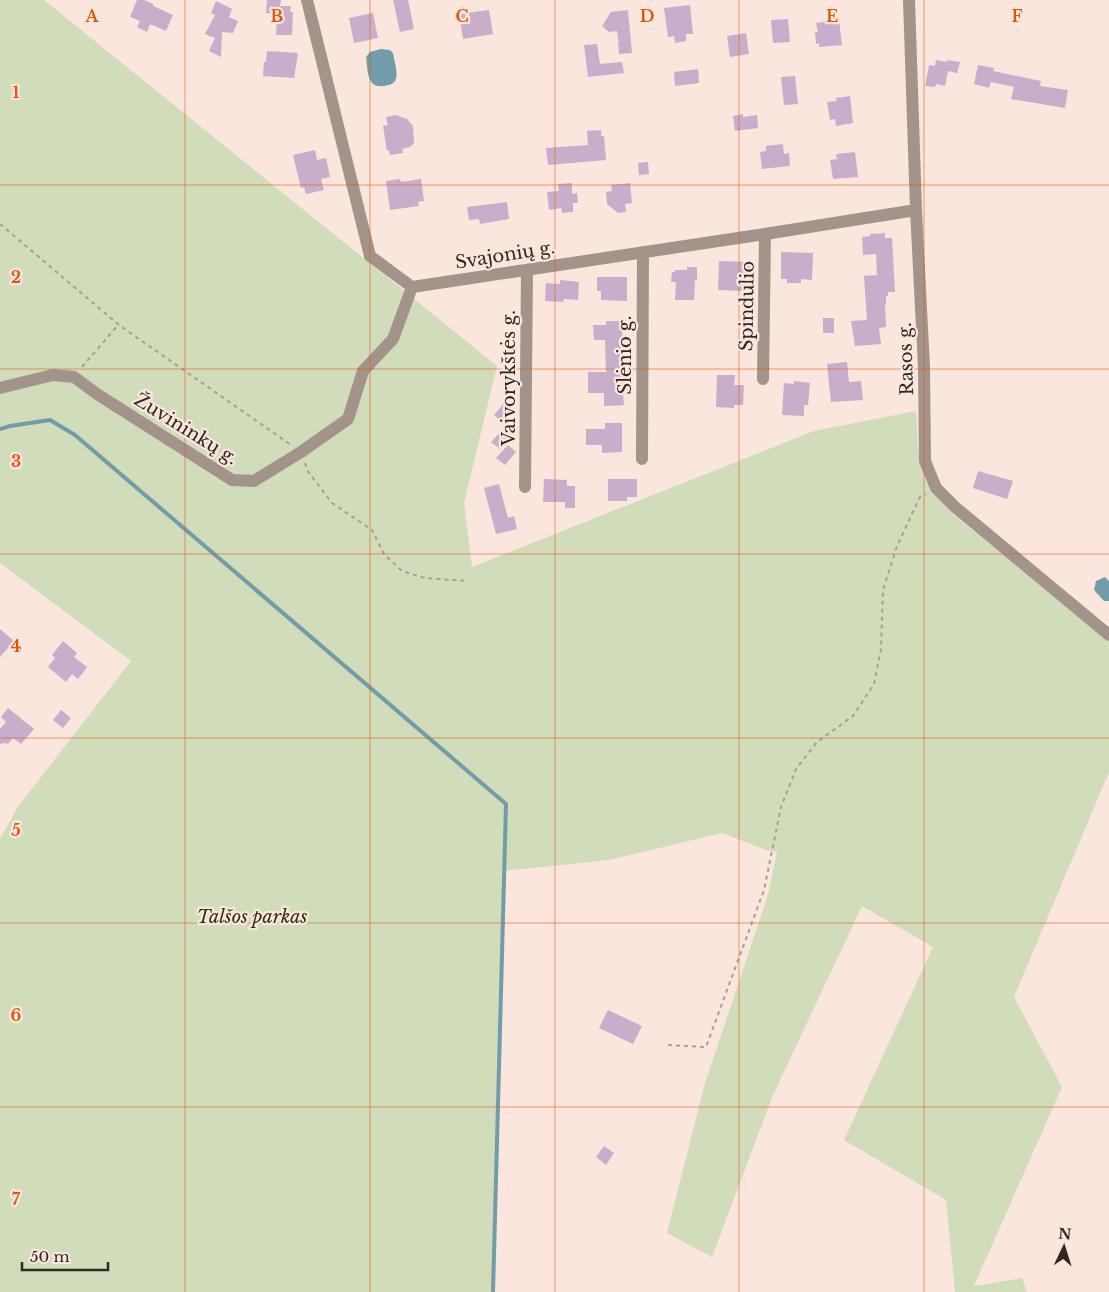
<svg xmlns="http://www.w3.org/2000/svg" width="1109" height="1292" viewBox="0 0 1109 1292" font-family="'Libre Baskerville',serif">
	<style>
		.green { fill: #d1dcba }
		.water { fill: #729ca9 }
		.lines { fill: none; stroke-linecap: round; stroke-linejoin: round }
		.stream { stroke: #729ca9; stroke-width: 4 }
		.building { fill: #c8aeca }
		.path { stroke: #ac9d95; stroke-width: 2; stroke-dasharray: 4 4; stroke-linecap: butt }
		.minor { stroke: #a3948b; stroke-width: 12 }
		.grid { fill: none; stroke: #df560d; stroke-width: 1; stroke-opacity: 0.55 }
		.labels { text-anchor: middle; stroke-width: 4.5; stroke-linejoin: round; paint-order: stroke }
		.street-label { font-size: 18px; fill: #2f2724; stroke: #fae6dc }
		.park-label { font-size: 18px; font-style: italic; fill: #2a3309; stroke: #fae6dc }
		.grid-label { font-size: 16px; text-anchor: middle; font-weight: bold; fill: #df560d; stroke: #fae6dc; stroke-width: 4.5; stroke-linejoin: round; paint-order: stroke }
	</style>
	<rect width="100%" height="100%" fill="#fae6dc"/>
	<path class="green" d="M0,0H44L497,366L464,503L472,567L814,431L916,411C918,437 916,466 931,490C937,499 947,507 954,515L1109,642V772L1014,997L1062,1087L974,1286L1022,1278L1027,1292H955L946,1200L844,1140L933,947L862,906L773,1095L712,1257L667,1233L705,1083L768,895L777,852L766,850L722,833L609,860L504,871L493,1292H0V839L17,808L131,661L0,563Z"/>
	<path class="water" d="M381,49L390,50L393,53C394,61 399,74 395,81C392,85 388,85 384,86C366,89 368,69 366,57L370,52Z
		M1105,577L1109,581V601H1104L1094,590L1096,581Z"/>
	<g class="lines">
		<path class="stream" d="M0,429L10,426L50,420L75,435L506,804L493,1292"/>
	</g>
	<path class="building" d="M137,0H144L153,4V6L173,15L166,31L150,24L147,32L137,27L140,21L130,17Z
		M267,0H281L280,6H291L290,12H293L292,35H276L277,14L266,13Z
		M393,0H408L414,29L400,32Z
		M216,1L232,9L229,17L238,21L233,33L222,32L221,57L209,51L215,38L205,34L215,15L211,13Z
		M690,5L693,34H686V41L675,43L674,36L668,37L664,8Z
		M489,10L493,34L463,39L459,14Z
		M628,10L632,53L619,54L618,41H620L618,39L617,31L609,32L602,26L611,12Z
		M373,13L378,38L354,43L349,18Z
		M788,19L790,42L773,43L771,20Z
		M839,20L842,45L819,47V43L816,44L815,32H818L816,23Z
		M746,33L749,54L730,57L727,36Z
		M597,44L600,64L622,62L624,73L588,77L584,45Z
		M267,51L298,53L294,78L263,76L264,62H266Z
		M936,60L947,62V60L960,62L957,73L948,71L945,86L936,84L935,87L925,86L929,65L935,66Z
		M978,65L994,68L993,71L1002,73L1041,81L1040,86L1068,90L1065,108L1011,99L1014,87L991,82L989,88L974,84Z
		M698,69L699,83L675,86L674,72Z
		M795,76L798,104L784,105L781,77Z
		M850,96L853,123L836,126L835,119L830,120L827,102L837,101L836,98Z
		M743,114V117L757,115L758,128L735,131L733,116Z
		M396,115L407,119L413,126L414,143L410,147L402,149L403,153L390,155L389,150L387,151L383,126L388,125L386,117Z
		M601,130V136H604L606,160L548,165L546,148L588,145L587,131Z
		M783,144L784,154L789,153L790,166L762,169L760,152L766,151V146Z
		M315,150L317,160L326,158L330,177L321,179L324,190L306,194L304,187L301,188L293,155Z
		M855,152L858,177L833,179L830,160L837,159L836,154Z
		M648,162L649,174L639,175L638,163Z
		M400,179L401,182L421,179L424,201L418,202L419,206L390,210L386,181Z
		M572,183V194L577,193L578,203H573V212L562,213L561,208L549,210L547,192L559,191L558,184Z
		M630,183L632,203L625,204L626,212L618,213L607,204L606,192L612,191L611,185Z
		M507,202L509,219L480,224L479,219L469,220L467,207Z
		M885,233V238H892L895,292H888V296H886V304H885L886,327L879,328L881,344L855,346L851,321L867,320L864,276L877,275L876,254L863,255L862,237L870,236V234Z
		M781,252L813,253L812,280L801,279V283H787V279H781Z
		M719,261L750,262L749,276L744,275L743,291L718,290Z
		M687,267H697V280H695L694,300H675L676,282H671L672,272H675V270H687Z
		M597,277H627V301L601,300V291H597Z
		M560,280L579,282L578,300L564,299L563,302L545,301L546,283L560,284Z
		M823,318H834V333H823Z
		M606,321H621L624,350H621L622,372H628V394H623L624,405L604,406V393H588V372H606L605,340H594L593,325H606Z
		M847,362L849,382L861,381L863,400L831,402L827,364Z
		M717,375H735L734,385H744L743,405H734V408L716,407Z
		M794,381L810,383L808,405H804V416L782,415L784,383L794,384Z
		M505,402L514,409L503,423L494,415Z
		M605,423H622V452L602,453V445H586V429H605Z
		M503,429L511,436L500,449L491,442Z
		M508,445L516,452L505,465L496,458Z
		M978,471L1013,481L1007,499L973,488Z
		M544,479L567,480V486H575V508H565V502H543Z
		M608,479H637V497H627V501H608Z
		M499,484L508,518L514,516L517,529L496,534L484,488Z
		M0,629L14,641L0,657Z
		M63,641L77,653L74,657L87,667L78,679L72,674L66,682L48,667L55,658L52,655Z
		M8,708L34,729L21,744L13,738L8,744L6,743L0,744V729L6,722L1,717Z
		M61,710L71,718L63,728L53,720Z
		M608,1010L642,1026L633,1044L599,1028Z
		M604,1146L614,1153L606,1165L596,1157Z"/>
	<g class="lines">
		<path class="path" d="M0,224L119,325L291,445
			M82,367L118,325
			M305,463L307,470L332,503L372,530L384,554L402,571L425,578L467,581
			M668,1045L706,1047L764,890L781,807L796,769L817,742L853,716L874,684L881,649L883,590L897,546L920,497L926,494"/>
		<path class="minor" d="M307,0L370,256L412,287L765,234L916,210
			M909,0L916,210L924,367L925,461L936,488L955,507L1109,635
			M763,379L765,234
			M0,388L53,375L74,377L97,394L232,480L254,481L301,452L348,419L363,371L393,339L412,287
			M642,459L643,252
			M525,487L527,270"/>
	</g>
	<path class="grid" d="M185,0V1292M370,0V1292M555,0V1292M739,0V1292M924,0V1292M0,185H1109M0,369H1109M0,554H1109M0,738H1109M0,923H1109M0,1107H1109"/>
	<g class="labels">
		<g class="street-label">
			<text transform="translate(505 255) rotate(-9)" y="6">Svajonių g.</text>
			<text transform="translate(747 306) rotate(-89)" y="6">Spindulio</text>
			<text transform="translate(625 355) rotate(-90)" y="6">Slėnio g.</text>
			<text transform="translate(906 359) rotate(-92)" y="6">Rasos g.</text>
			<text transform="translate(509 378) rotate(-90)" y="6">Vaivorykštės g.</text>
			<text transform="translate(186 429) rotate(32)" y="6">Žuvininkų g.</text>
		</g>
		<g class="park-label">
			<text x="252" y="923">Talšos parkas</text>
		</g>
	</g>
	<g class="grid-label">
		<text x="92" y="22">A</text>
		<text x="277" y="22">B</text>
		<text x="462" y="22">C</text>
		<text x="647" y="22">D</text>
		<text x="832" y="22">E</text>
		<text x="1017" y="22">F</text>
		<text x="16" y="98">1</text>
		<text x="16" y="283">2</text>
		<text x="16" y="467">3</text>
		<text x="16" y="652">4</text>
		<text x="16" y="836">5</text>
		<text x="16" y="1021">6</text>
		<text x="16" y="1205">7</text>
	</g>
	<g transform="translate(1064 1247) rotate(4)" stroke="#fae6dc" stroke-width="4" paint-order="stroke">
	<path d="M0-4L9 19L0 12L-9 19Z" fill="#2f2724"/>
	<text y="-8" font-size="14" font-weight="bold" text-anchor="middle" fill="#2f2724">N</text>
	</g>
	<path d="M22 1262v8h86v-8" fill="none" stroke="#2f2724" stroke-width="2.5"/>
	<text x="30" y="1262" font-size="15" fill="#2f2724" stroke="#fae6dc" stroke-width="4" paint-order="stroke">50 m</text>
</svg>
